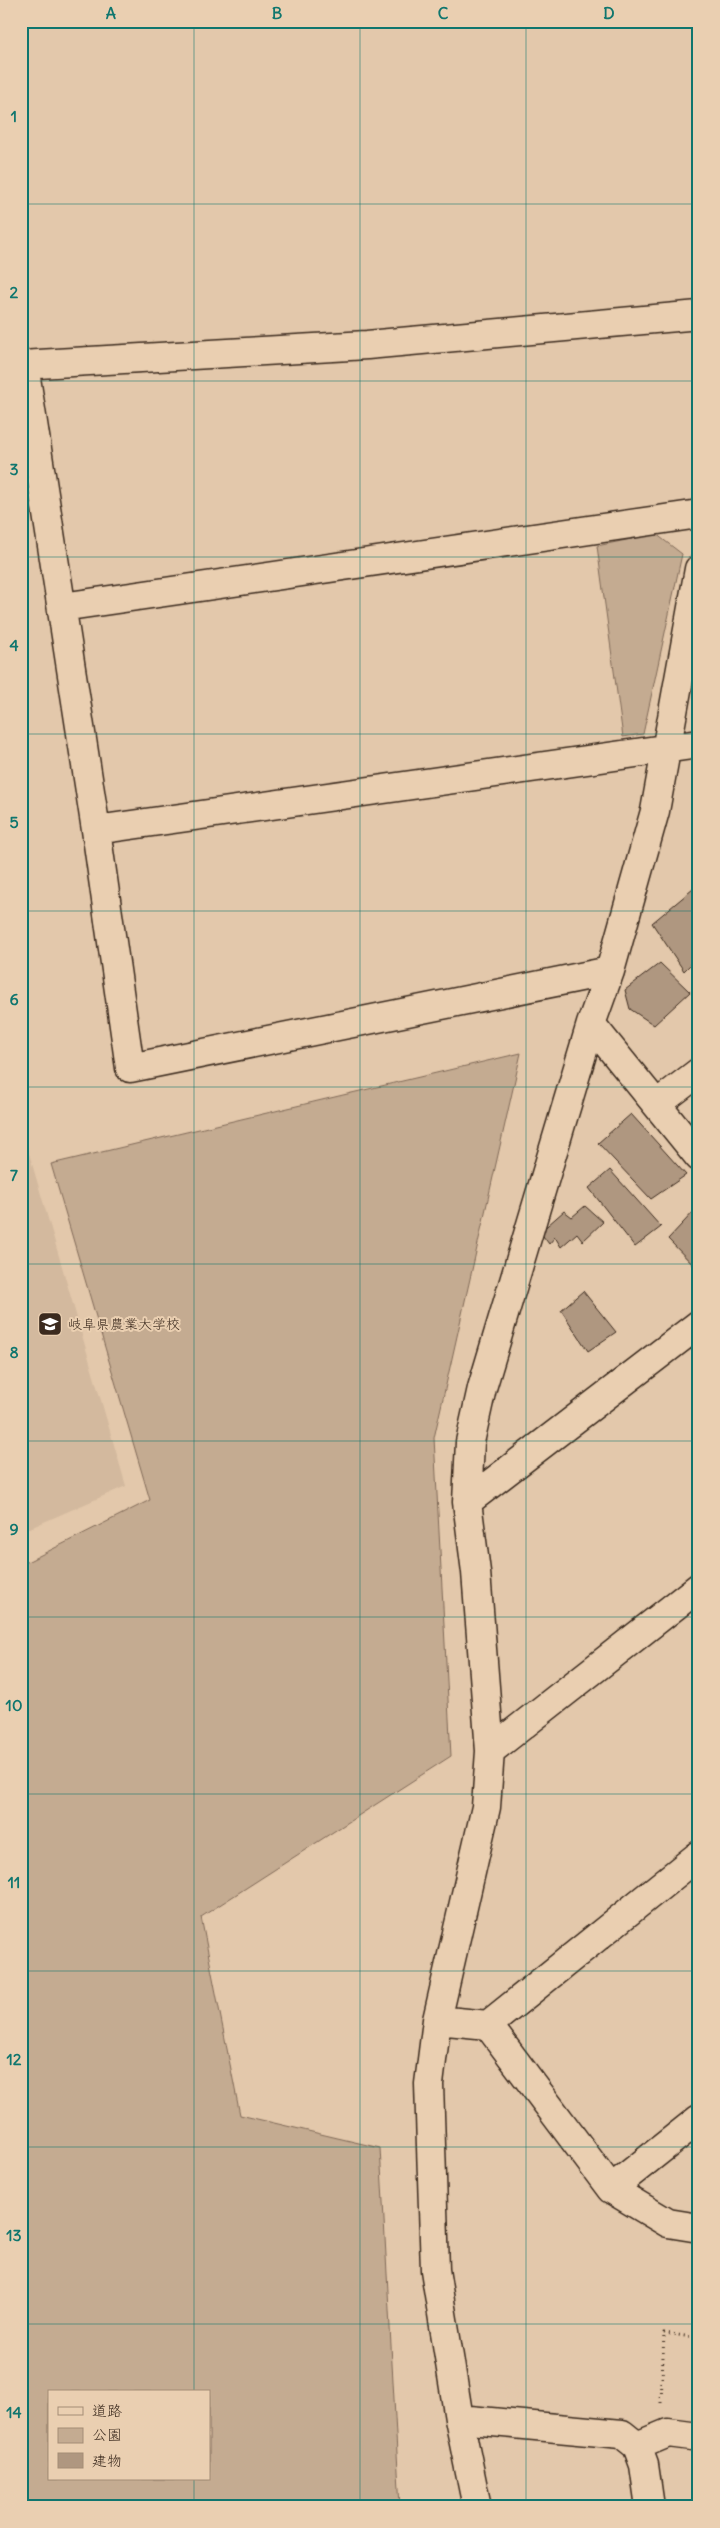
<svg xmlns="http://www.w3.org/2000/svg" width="720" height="2528" viewBox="0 0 720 2528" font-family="Delius,'Klee One',sans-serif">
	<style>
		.built { fill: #d3b99e }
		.green { fill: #c4ab91; stroke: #806a58; fill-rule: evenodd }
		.building { fill: #af9780; stroke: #3b2a1e }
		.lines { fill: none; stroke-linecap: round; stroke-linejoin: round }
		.minor-casing { stroke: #3b2a1e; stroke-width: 31 }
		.path { stroke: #3b2a1e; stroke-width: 3; stroke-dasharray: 1 4; stroke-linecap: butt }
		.minor { stroke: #eacfb1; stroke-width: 28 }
		.grid { fill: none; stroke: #0f766e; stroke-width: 1; stroke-opacity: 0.55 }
		.labels { text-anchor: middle; stroke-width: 4; stroke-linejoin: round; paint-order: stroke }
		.poi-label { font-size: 14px; fill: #3b2a1e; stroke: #eacfb1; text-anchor: start }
		.neatline { fill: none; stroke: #0f766e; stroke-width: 2 }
		.grid-label { font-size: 16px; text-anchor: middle; font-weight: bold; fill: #0f766e }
	</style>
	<rect width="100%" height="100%" fill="#e3c8ab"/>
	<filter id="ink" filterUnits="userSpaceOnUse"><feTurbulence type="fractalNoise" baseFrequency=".02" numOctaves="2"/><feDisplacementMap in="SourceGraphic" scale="10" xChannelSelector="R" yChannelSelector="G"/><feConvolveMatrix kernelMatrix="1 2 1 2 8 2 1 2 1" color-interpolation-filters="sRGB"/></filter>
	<g filter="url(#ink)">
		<path class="built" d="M21,1126L126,1486L21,1532Z"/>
		<path class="green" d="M656,534L682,554L643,734L623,737L597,546Z
			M521,1053L434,1438L451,1756L201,1917L240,2115L380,2148L400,2507H21V1565L150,1500L51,1164ZM49,2392H209V2479H49Z"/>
		<path class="building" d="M693,889L699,894V956L684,971L652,923Z
			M660,963L690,992L654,1025L630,1009L625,990Z
			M631,1114L686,1175L651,1199L598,1143Z
			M610,1170L661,1227L635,1247L589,1188Z
			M585,1206L603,1222L583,1241L577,1233L561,1247L555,1237L549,1244L540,1232L564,1211L572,1217Z
			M697,1208L699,1210V1271L668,1239Z
			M583,1291L616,1332L588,1351L561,1310Z"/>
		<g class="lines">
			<defs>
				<path id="minor" d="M21,365L367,345L699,315
					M24,365L96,830L699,744
					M62,607L699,514
					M96,830L130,1068L610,971
					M591,1024L699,1157
					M657,1104L699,1072
					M467,1502L699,1324
					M490,1751L699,1587
					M437,2020L488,2025L699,1855
					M488,2025L611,2189L699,2119
					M611,2189L668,2223L699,2228
					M459,2419L622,2434L637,2446L644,2465L650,2507
					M637,2446L668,2433L699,2437
					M477,2507L459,2419L435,2270L429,2084L437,2020L486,1807L490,1751L476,1572L467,1502L470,1442L482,1388L591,1024L610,971L655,811L699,569"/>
			</defs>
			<use href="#minor" class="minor-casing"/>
			<path class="path" d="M661,2403L664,2333L699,2338"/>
			<use href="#minor" class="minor"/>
		</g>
	</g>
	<path class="grid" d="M194,21V2392M360,21V2507M526,21V2507M21,204H699M21,381H699M21,557H699M21,734H699M21,911H699M21,1087H699M21,1264H699M21,1441H699M21,1617H699M21,1794H699M21,1971H699M21,2147H699M21,2324H699M194,2479V2507"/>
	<defs>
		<symbol id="university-square" viewBox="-11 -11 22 22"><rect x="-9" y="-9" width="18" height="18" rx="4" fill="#3b2a1e" stroke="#eacfb1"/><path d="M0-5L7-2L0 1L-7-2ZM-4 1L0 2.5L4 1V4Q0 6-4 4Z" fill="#fff"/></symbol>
	</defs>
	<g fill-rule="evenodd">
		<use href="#university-square" x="36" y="1310" width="28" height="28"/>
	</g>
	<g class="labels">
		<g class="poi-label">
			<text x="68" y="1329">岐阜県農業大学校</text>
		</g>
	</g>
	<rect width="720" height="2528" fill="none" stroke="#eacfb1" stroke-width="55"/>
	<rect x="48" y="2390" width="162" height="90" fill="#eacfb1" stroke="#a48d76"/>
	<rect x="58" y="2407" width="25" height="8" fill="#eacfb1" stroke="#a48d76"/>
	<text x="92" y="2416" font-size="15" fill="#3b2a1e">道路</text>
	<rect x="58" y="2428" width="25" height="15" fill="#c4ab91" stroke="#a48d76"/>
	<text x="92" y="2440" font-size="15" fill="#3b2a1e">公園</text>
	<rect x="58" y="2453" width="25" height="15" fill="#af9780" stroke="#a48d76"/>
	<text x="92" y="2466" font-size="15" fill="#3b2a1e">建物</text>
	<rect x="28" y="28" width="664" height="2472" class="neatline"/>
	<g class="grid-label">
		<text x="111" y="19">A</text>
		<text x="277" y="19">B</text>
		<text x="443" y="19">C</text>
		<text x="609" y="19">D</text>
		<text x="14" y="122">1</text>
		<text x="14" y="298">2</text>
		<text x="14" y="475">3</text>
		<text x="14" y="651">4</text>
		<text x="14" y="828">5</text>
		<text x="14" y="1005">6</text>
		<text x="14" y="1181">7</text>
		<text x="14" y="1358">8</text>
		<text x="14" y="1535">9</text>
		<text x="14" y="1711">10</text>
		<text x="14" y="1888">11</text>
		<text x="14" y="2065">12</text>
		<text x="14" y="2241">13</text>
		<text x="14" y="2418">14</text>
	</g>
</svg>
